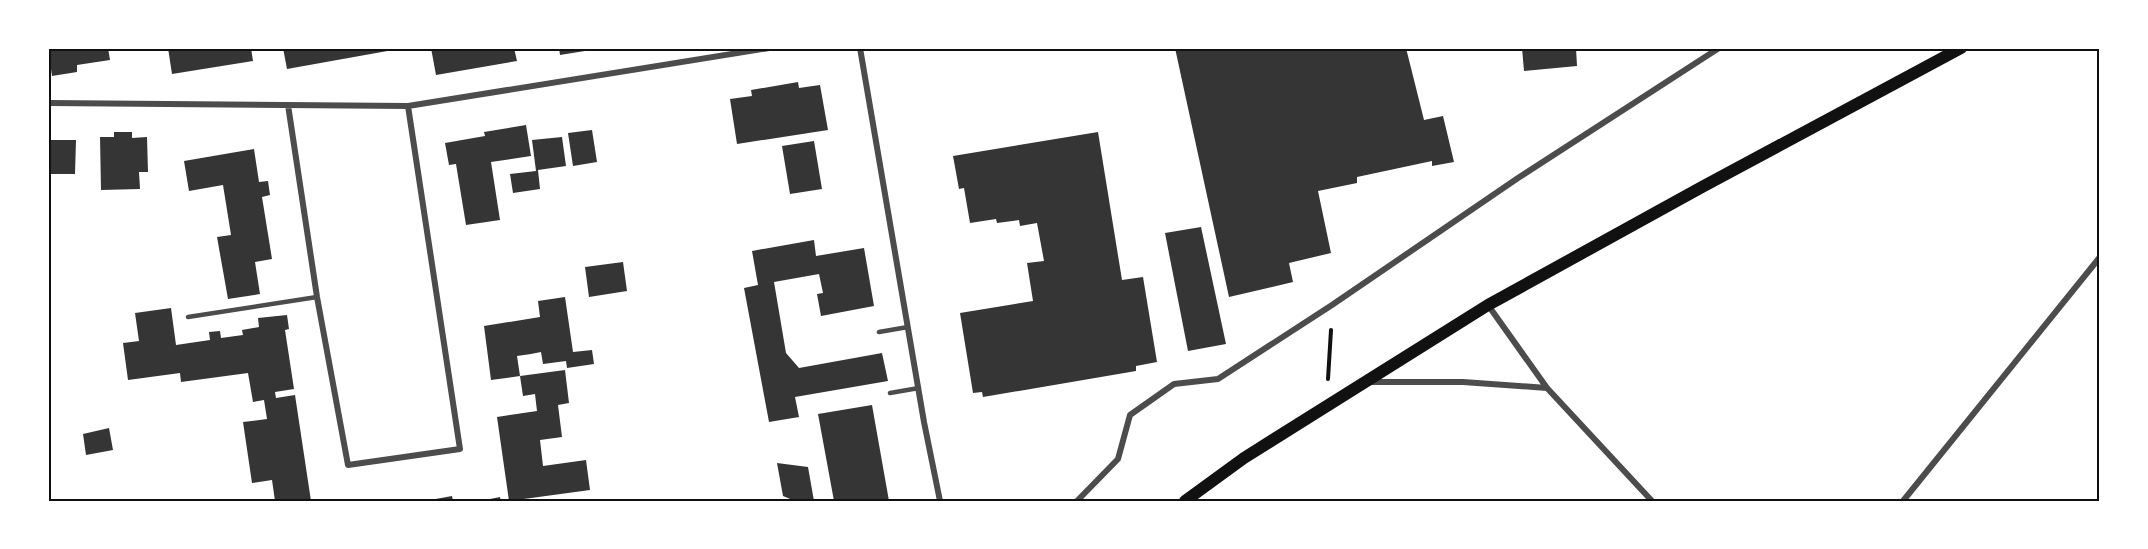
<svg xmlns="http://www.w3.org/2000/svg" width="2148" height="549" viewBox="0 0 2148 549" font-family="'PT Sans Narrow',sans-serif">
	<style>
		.building { fill: #353535 }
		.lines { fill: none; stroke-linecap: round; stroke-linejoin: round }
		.path { stroke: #111; stroke-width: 4 }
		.service { stroke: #4c4c4c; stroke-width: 4.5 }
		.minor { stroke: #4c4c4c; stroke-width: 6 }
		.secondary { stroke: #111; stroke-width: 12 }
		.neatline { fill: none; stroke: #111; stroke-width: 2 }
	</style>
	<rect width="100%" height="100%" fill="#fff"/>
	<path class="building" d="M48,48H108L110,60L77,65V72L52,76Z
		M168,48H251L253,61L172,74Z
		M283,48H392L393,50L287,69Z
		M431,48H514L517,61L436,75Z
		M559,48H597V49L560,55Z
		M1175,48H1406L1424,120L1443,116L1454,162L1432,166V161L1357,177V183L1318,191L1331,253L1289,263L1293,282L1229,297Z
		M1522,48H1576L1577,66L1524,71Z
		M798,82L799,88L820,85L828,130L737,144L730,99L752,96L751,90Z
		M526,125L531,156L491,162L500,220L466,225L456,164L449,165L445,143L485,136L484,132Z
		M592,130L597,162L573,166L568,133Z
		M114,132H132V138L147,137L148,172H139L140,189L101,190L100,137H114Z
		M1098,132L1122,280L1143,277L1157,362L1136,366V371L983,397L982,392L973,393L960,313L1033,301L1027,263L1044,261L1037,223L1020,226L1019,220L997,223L996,219L970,223L964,188L959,189L953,156Z
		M562,137L566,166L538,170L540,189L513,193L510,174L536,171L532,140Z
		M48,140H76L75,174H48Z
		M814,141L822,189L790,194L782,146Z
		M254,149L259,182L268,181L270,195L262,197L272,259L255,262L260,294L228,299L217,237L231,235L223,185L189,191L184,161Z
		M1201,227L1226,344L1188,351L1165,233Z
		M814,240L816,256L864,248L874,306L821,316L817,294L823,293L819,274L774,282L786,353L799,368L882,353L888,381L795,397L799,417L769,422L744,288L758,285L752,251Z
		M623,262L627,291L589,297L585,267Z
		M565,297L573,352L592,350L594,364L567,368L566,361L543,364L541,352L531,354L517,356L520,376L491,380L484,326L540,317L538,301Z
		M171,308L176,345L210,340L209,332L220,331L221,338L243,335L242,330L259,327L258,318L287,315L289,329L285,330L294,389L275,392L276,398L295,395L311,501H275L272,480L252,483L243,422L267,419L264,400L253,402L248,373L181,382L180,373L128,380L123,343L139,341L135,313Z
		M565,370L569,403L558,405L562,437L540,440L543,466L586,460L590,490L509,501L497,417L537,411L535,394L523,396L520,376Z
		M872,405L889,501H834L818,414Z
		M109,428L113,450L86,455L83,434Z
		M777,463L808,467L814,501H795L783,496Z
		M452,496L453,501H430V500Z
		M500,497L501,501H485V500Z"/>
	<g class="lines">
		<path class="path" d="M1328,379L1331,330"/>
		<path class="service" d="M188,317L317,297
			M879,332L908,327
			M890,393L919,388"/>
		<path class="minor" d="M860,48L924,422L940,501
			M48,103L408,106L769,48
			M288,105L317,297L348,465L460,449L408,106
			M1488,305L1547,388L1652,501
			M1370,382H1463L1547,388
			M1077,501L1118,459L1130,415L1174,384L1218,379L1332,305L1518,178L1719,48
			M1903,501L2100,257"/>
		<path class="secondary" d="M1185,501L1244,458L1488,305L1702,187L1961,48"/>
	</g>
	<rect width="2148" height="549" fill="none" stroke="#ffffff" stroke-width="99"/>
	<rect x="50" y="50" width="2048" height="450" class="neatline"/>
</svg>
